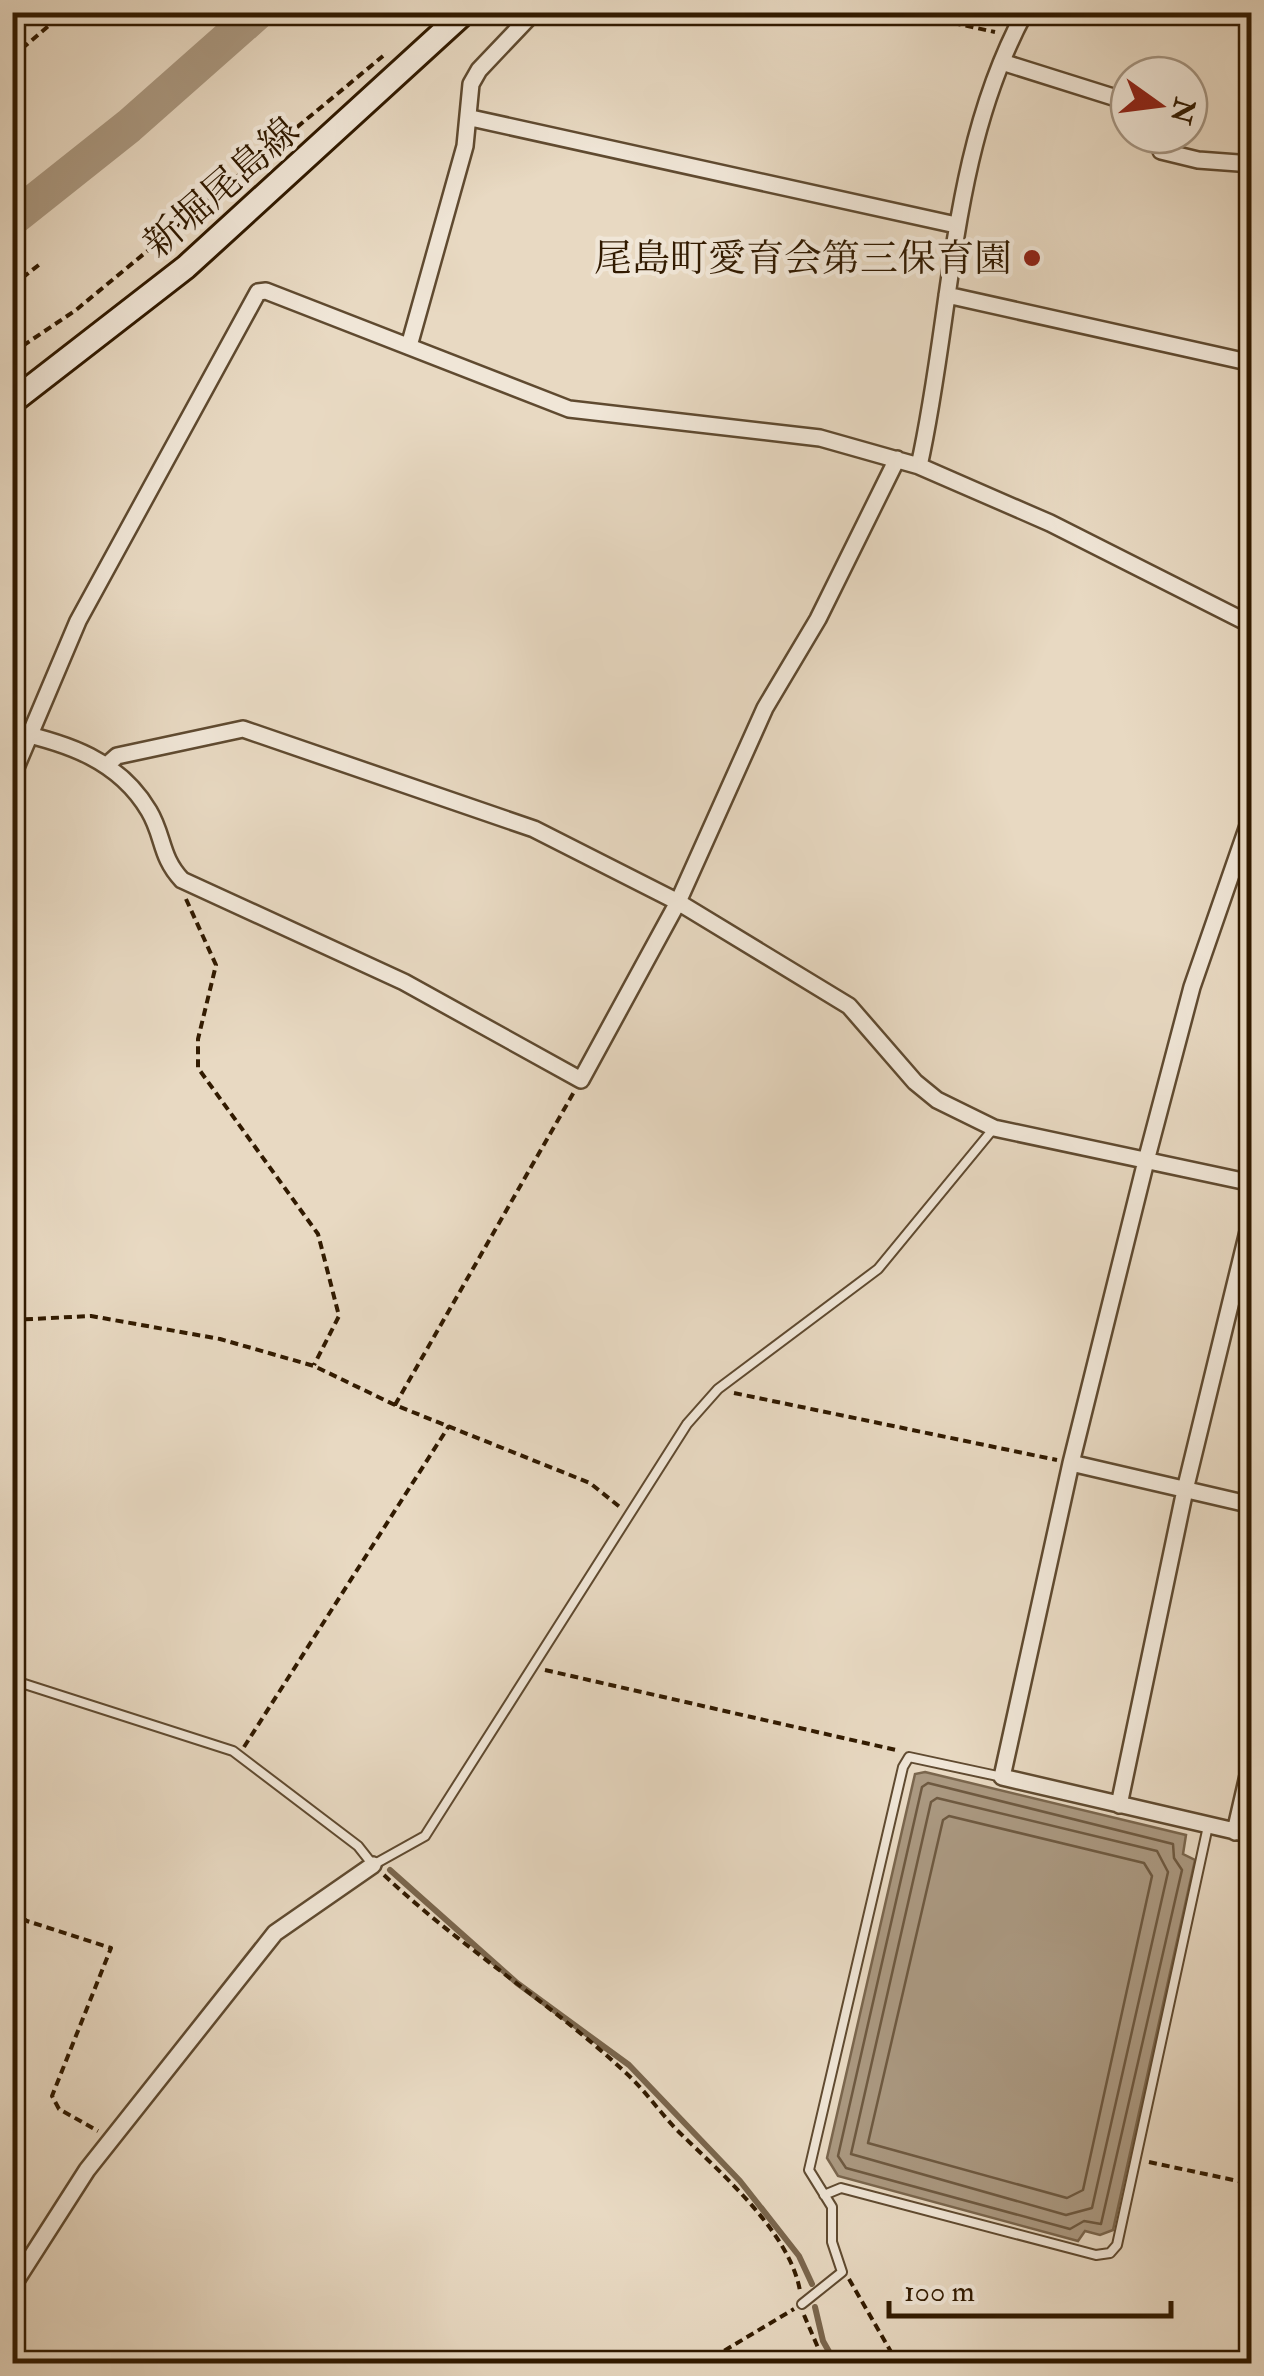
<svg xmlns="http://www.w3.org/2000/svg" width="1264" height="2376" viewBox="0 0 1264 2376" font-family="'IM FELL Double Pica','Noto Serif JP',serif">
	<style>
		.water { fill: #aa9880; stroke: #7a664d; stroke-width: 2.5 }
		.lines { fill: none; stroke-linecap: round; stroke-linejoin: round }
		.shore { stroke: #6e5940; stroke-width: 2.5 }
		.stream { stroke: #7a664d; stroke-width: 6 }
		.river { stroke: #aa9880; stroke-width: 35 }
		.service-casing { stroke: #5f4a30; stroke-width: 12 }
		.minor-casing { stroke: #5f4a30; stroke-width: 20 }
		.secondary-casing { stroke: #311a00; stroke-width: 28 }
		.path { stroke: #311a00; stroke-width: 4; stroke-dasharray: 8 5; stroke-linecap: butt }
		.service { stroke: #f0e6d7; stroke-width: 8 }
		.minor { stroke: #f0e6d7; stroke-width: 15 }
		.secondary { stroke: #f0e6d7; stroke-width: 22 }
		.poi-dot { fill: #8f2418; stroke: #f0e6d7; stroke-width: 4 }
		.labels { text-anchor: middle; stroke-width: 9; stroke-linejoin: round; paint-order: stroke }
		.street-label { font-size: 38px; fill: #311a00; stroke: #f0e6d7 }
		.poi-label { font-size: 38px; fill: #311a00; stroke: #f0e6d7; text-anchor: end }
	</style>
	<rect width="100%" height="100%" fill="#e8d9c2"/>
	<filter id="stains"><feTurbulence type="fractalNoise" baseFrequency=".002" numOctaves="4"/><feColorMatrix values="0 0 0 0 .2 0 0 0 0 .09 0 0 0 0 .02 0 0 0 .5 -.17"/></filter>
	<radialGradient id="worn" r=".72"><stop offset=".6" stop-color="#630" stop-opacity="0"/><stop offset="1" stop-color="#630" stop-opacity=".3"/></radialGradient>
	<path class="water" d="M925,1772L1186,1835L1183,1854L1195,1860L1113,2230L1100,2235L1085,2231L1078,2241L838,2176L827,2158L915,1774Z"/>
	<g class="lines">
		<path class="shore" d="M928,1783L1173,1844L1174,1858L1182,1870L1101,2224L1084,2221L1070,2229L846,2168L838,2156L922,1787Z
			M937,1798L1157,1851L1168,1872L1092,2208L1066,2215L851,2154L931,1802Z
			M949,1816L1144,1863L1152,1876L1083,2190L1067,2198L868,2143L943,1820Z"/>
		<path class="stream" d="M390,1870L517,1983L629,2065L740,2181L799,2256L812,2284
			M815,2307L823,2341L836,2364"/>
		<path class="river" d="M12,219L129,126L258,12"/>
		<defs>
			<path id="service" d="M12,1680L233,1751L358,1846L373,1865L425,1836L687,1424L718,1389L878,1269L994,1128
				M824,2195L841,2188L1096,2255L1110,2253L1117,2245L1208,1826
				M802,2304L842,2272L832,2242V2207L809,2170L903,1767L909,1757L1002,1777"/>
			<path id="minor" d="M1002,62L1129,102
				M471,118L956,225
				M1161,135V151L1198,160L1252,164
				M947,295L1252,363
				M409,346L465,146L471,84L479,70L534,12
				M919,466C953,314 949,152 1025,12
				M12,731C67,743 119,760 149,811C164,836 160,857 182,880L404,982L581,1080L678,902L765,708L818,619L897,459
				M108,764L117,756L243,729L534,829L678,902L849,1006L915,1082L937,1100L994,1128L1252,1183
				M12,777L78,621L258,292L266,291L569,409L820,438L919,466L1050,523L1252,625
				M1252,814L1192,987L1146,1161L1071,1463L1002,1777L1252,1835
				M1071,1463L1252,1505
				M1119,1805L1185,1490L1252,1215
				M1235,1832L1252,1758
				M12,2287L87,2170L275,1933L373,1865"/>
			<path id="secondary" d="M12,402L186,267L465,12"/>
		</defs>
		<use href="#service" class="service-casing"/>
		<use href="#minor" class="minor-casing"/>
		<use href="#secondary" class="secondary-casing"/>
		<path class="path" d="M902,12L995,32
			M12,29L39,12
			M12,57L65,12
			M12,286L40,264
			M12,353L76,310L383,56
			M186,899L216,965L198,1039V1068L318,1234L339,1316L314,1365
			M12,1320L91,1316L220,1339L314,1366L395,1405L590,1483L621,1508
			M734,1393L1057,1460
			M395,1405L574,1092
			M545,1670L896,1750
			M244,1747L449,1426
			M384,1875C460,1947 550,2002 626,2073C647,2092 662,2116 682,2135C723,2175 790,2233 800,2291
			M12,1910L27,1921L111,1948L52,2096L59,2109L98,2131
			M1149,2162L1252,2184
			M849,2279L898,2364
			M804,2315L825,2364
			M702,2364L794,2309"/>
		<use href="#service" class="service"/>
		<use href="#minor" class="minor"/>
		<use href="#secondary" class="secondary"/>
	</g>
	<circle class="poi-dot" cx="1032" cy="258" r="10"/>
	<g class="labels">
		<g class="street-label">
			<text transform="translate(221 187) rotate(-41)" y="13">新堀尾島線</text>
		</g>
		<g class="poi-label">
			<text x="1012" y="271">尾島町愛育会第三保育園</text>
		</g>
	</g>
	<rect width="1264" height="2376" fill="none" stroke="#e8d9c2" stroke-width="50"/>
	<rect x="15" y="15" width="1234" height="2346" fill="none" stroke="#311a00" stroke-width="5"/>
	<rect x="25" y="25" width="1214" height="2326" fill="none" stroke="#311a00" stroke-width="2.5"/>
	<g transform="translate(1159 105) rotate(104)"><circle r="48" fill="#f0e6d7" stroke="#a49481" stroke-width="2.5"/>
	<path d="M0-8L18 38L0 25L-18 38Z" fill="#8f2418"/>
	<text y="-15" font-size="28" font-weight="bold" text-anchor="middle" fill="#311a00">N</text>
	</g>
	<path d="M889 2301v15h282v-15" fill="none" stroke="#311a00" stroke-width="5"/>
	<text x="904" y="2301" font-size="30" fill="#311a00" stroke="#f0e6d7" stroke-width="8" paint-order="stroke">100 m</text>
	<rect width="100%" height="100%" filter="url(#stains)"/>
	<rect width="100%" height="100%" fill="url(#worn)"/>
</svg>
